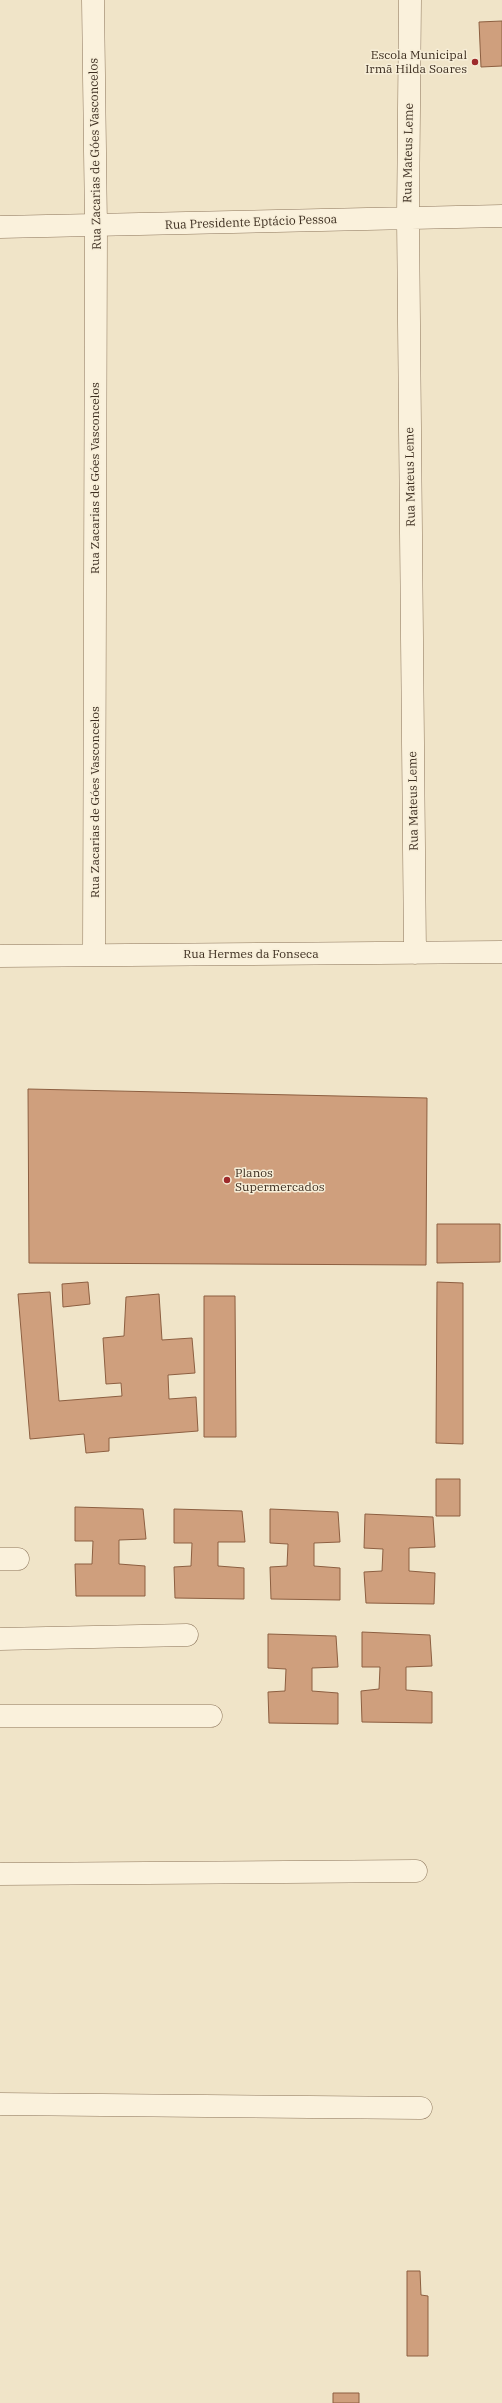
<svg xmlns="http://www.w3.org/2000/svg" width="502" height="2403" viewBox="0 0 502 2403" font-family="'IBM Plex Serif',serif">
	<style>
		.building { fill: #cf9f7d; stroke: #8d5f41 }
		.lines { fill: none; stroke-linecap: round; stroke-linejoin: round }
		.minor-casing { stroke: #8d765c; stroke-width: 23 }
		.minor { stroke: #faf1dc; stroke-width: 22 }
		.poi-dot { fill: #9e2a2b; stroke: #f7eed8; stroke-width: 1.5 }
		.labels { text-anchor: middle; stroke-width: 3; stroke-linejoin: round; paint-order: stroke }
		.poi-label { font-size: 12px; fill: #3d2e20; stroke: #f7eed8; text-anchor: end }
		.street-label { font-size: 12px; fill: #3d2e20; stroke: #f7eed8 }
	</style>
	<rect width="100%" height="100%" fill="#f0e4c8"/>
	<path class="building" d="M502,21V66L481,67L479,22Z
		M28,1089L427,1098L426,1265L29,1263Z
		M437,1224H500V1262L437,1263Z
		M88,1282L90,1304L63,1307L62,1284Z
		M437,1282L463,1283V1444L436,1443Z
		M50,1292L59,1401L122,1396L121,1383L106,1384L103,1338L124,1336L126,1297L159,1294L162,1340L192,1338L195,1373L168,1375L169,1399L196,1397L198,1431L109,1438V1451L86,1453L84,1434L30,1439L18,1294Z
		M204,1296H235L236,1437H204Z
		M436,1479H460V1516H436Z
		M75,1507L143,1509L146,1539L119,1540V1564L145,1566V1596H76L75,1564H92L93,1541H75Z
		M174,1509L242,1511L245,1542H218V1566L244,1568V1599L175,1598L174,1567L191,1566L192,1543H174Z
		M270,1509L338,1512L340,1542L314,1543V1566L340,1568V1600L271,1599L270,1567L287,1566L288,1544L270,1543Z
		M365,1514L433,1517L435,1547L409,1548V1571L435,1573L434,1604L366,1603L364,1572L382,1571L383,1549L364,1548Z
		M362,1632L430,1635L432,1666L406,1667V1690L432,1692V1723L362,1722L361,1691L379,1689L380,1667H362Z
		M268,1634L336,1636L338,1667L312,1668V1691L338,1693V1724L269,1723L268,1692L285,1691L286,1669L268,1668Z
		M407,2271H420L421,2295L428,2296V2356H407Z
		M333,2393H359V2403H333Z"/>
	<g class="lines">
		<defs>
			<path id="minor" d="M93,0L96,226L94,955
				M410,0L408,218L415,953
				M0,227L502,216
				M0,956L502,952
				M0,1559H18
				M0,1639L187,1635
				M0,1716H211
				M0,1874L416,1871
				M0,2104L421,2108"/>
		</defs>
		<use href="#minor" class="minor-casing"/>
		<use href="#minor" class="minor"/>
	</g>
	<g class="poi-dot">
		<circle cx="475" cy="62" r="4"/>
		<circle cx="227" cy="1180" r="4"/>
	</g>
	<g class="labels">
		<g class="poi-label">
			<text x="467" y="59">Escola Municipal<tspan x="467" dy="14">Irmã Hilda Soares</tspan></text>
			<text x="235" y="1177" text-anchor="start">Planos<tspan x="235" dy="14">Supermercados</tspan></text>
		</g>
		<g class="street-label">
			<text transform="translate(408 153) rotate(-89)" y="4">Rua Mateus Leme</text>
			<text transform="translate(95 154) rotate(-91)" y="4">Rua Zacarias de Góes Vasconcelos</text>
			<text transform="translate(251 222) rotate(-2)" y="4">Rua Presidente Eptácio Pessoa</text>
			<text transform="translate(410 477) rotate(-91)" y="4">Rua Mateus Leme</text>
			<text transform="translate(95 478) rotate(-90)" y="4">Rua Zacarias de Góes Vasconcelos</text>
			<text transform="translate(413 801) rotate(-91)" y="4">Rua Mateus Leme</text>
			<text transform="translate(95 802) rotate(-90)" y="4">Rua Zacarias de Góes Vasconcelos</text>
			<text x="251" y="958">Rua Hermes da Fonseca</text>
		</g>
	</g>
</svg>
